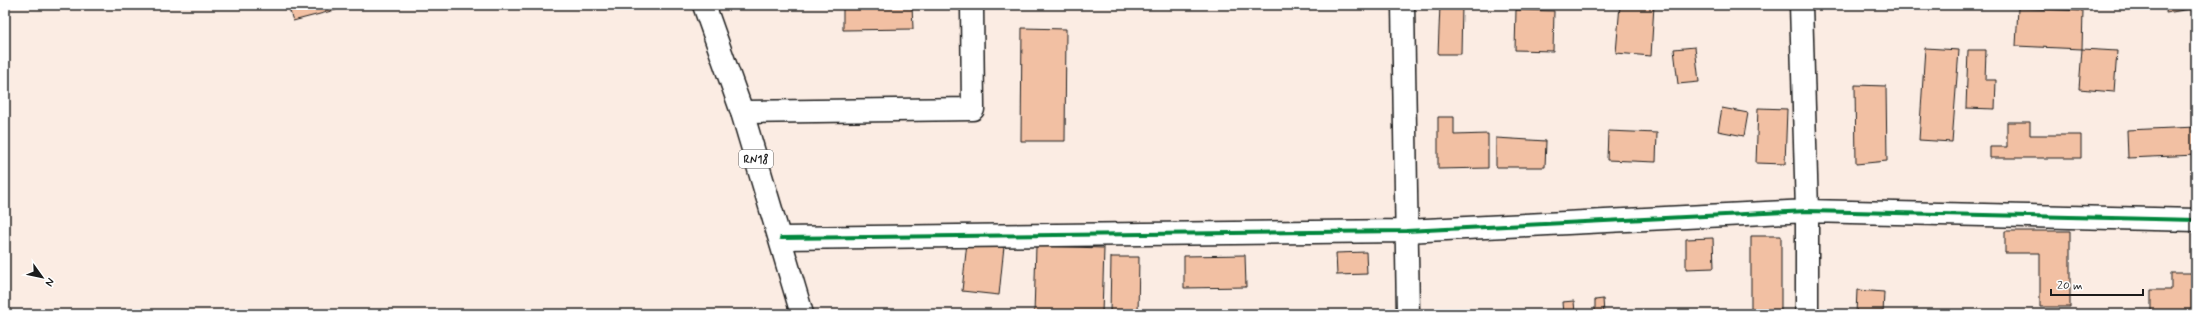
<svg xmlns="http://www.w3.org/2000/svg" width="2201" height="319" viewBox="0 0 2201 319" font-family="Mynerve,sans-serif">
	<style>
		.building { fill: #f2c0a3; stroke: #1c1c1c }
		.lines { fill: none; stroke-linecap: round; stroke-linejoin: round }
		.minor-casing { stroke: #1c1c1c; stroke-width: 25 }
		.major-casing { stroke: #1c1c1c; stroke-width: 25 }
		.minor { stroke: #fff; stroke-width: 22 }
		.major { stroke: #fff; stroke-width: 22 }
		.cycleway-casing { stroke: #fff; stroke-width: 6 }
		.cycleway { stroke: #00873e; stroke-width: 4 }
		.labels { text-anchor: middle; stroke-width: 3.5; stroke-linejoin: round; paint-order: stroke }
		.shield { fill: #fff; stroke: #606060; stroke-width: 1 }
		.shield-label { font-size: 11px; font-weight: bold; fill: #1c1c1c }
	</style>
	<rect width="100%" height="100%" fill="#fbece3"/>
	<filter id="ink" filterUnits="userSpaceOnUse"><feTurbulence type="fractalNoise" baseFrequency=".025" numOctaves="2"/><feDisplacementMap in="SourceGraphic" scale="8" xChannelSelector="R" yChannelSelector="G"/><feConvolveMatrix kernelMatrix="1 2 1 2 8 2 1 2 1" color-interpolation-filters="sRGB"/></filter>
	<g filter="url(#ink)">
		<path class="building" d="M288,5H343V8L293,21Z
			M843,5H912L913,29L843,30Z
			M1440,5H1462L1461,54H1438Z
			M1620,5H1654L1651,56L1616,53Z
			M2167,5H2196V8L2166,13Z
			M2018,8L2083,11L2082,49L2016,46Z
			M1516,10L1554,11L1553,51L1515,50Z
			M1022,28L1066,29L1065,141H1021Z
			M1695,47L1699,82L1678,84L1674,49Z
			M1925,48L1959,50L1952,142L1919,140Z
			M2082,49L2117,51L2114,92L2079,89Z
			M1968,50H1986L1985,80H1996L1995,109L1966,108Z
			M1855,85L1886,86L1887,161L1856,164Z
			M1722,108L1748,113L1744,136L1718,131Z
			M1758,108L1787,109L1785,164L1756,163Z
			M1438,117H1454V135L1488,134V168L1438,169Z
			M2007,122H2030V135H2081V158H1990V147H2007Z
			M2196,127V155L2128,158L2127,130Z
			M1608,131L1657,133L1656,162L1607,160Z
			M1496,138L1546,141L1545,167H1496Z
			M2005,231H2070V307H2040V253H2005Z
			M1751,236H1781V314H1751Z
			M1713,238L1714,268L1686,269V239Z
			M967,242L1004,246L999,295L962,291Z
			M1036,246L1104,248L1102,314H1034Z
			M1366,252L1367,274L1337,275L1336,253Z
			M1245,255L1246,287L1184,288V256Z
			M1111,257H1139L1138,314H1110Z
			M2171,273H2196V314H2151V290H2171Z
			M1857,290L1884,292L1883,314H1856Z
			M1603,299L1604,314H1563L1562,302L1574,301L1575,313L1595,312V300Z"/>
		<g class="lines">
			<defs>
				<path id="minor" d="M1403,5L1408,314
					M1801,5L1807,211V314
					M742,112L973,109L972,5
					M781,238L1406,231L1807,211L2196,220"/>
				<path id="major" d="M704,5L742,112L802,314"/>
			</defs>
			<use href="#minor" class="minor-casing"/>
			<use href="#major" class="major-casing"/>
			<use href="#minor" class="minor"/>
			<use href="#major" class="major"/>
			<defs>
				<path id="cycleway" d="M781,238L1406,231L1807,211L2196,220"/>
			</defs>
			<use href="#cycleway" class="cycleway-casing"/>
			<use href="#cycleway" class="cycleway"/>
		</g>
	</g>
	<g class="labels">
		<rect class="shield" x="739" y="150" width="34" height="18" rx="3"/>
		<g class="shield-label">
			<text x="756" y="163">RN18</text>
		</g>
	</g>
	<rect width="2201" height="319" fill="none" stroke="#fff" stroke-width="20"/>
	<rect x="10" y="10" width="2181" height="299" fill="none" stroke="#1c1c1c" stroke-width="1.5" filter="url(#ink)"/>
	<g transform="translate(42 277) rotate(123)" stroke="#ffffff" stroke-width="3" paint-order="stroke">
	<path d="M0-3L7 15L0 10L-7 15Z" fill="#1c1c1c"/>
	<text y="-6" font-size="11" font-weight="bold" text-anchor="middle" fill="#1c1c1c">N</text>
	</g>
	<path d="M2051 289v6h92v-6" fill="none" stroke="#1c1c1c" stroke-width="2"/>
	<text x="2057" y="289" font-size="12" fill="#1c1c1c" stroke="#ffffff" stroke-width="3" paint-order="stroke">20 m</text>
</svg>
